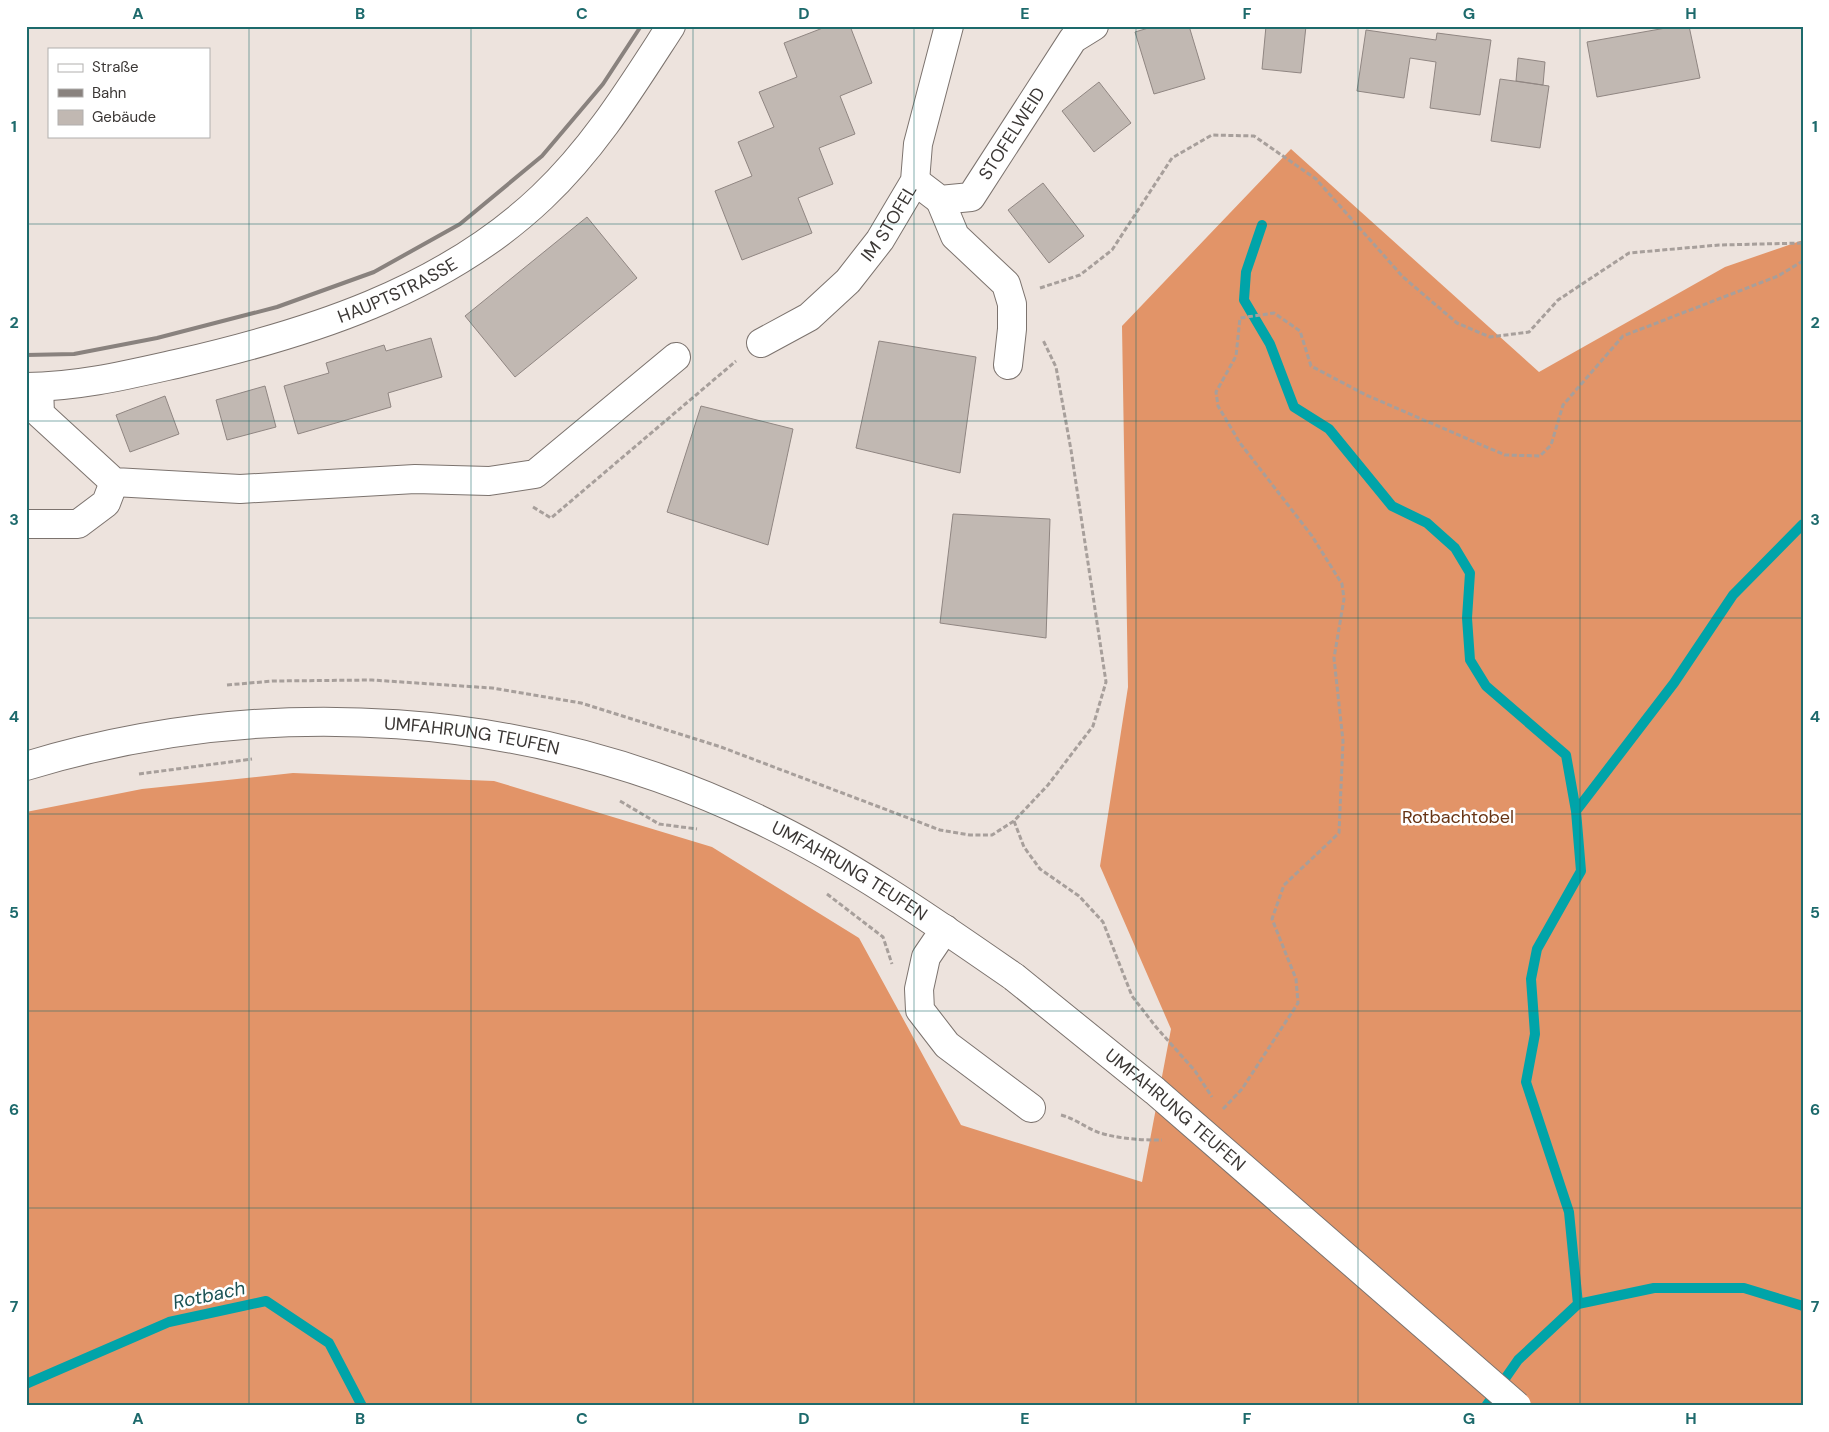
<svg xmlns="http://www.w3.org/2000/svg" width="1829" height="1432" viewBox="0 0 1829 1432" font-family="'DM Sans',sans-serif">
  <rect width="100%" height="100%" fill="#ede3dd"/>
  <path fill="#e29468" d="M1291 149 1539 372 1725 267 1803 240V1406H26V812L142 789 293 773 494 781 712 847 859 938 961 1125 1142 1182 1171 1029 1100 866 1128 687 1122 326Z"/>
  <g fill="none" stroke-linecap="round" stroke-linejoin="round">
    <path stroke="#00a4a9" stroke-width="10" d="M1262 225 1246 272 1244 300 1270 344 1294 407 1329 429 1392 506 1427 523 1455 548 1470 573 1467 618 1470 660 1486 686 1566 755 1576 811
      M1578 1304 1654 1288H1744L1803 1306
      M26 1384 169 1322 266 1301 329 1343 362 1406
      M1486 1406 1518 1360 1578 1304 1569 1212 1526 1082 1535 1034 1531 979 1537 949 1581 871 1576 811 1674 683 1733 595 1803 524"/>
  </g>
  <path fill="#c1b8b2" stroke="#908682" d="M828 26H850L872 83 840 96 855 134 819 148 833 184 798 198 812 233 742 260 715 191 752 176 738 142 774 127 759 92 797 77 784 43Z
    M1155 26H1189L1205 79 1154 94 1135 32Z
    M1266 26H1306L1301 73 1262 69Z
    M1677 26H1689L1700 78 1597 97 1587 42Z
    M1366 30 1436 40 1437 33 1491 40 1480 115 1430 108 1436 62 1410 58 1404 98 1357 91Z
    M1518 58 1545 62 1543 85 1516 81Z
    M1500 79 1549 86 1540 148 1491 141Z
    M1099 82 1131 123 1094 152 1062 111Z
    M1043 183 1084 236 1049 263 1008 210Z
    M587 217 637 278 515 377 465 316Z
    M431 338 442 377 388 393 391 407 298 434 284 386 329 373 326 363 384 345 386 351Z
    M879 341 976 357 960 473 856 448Z
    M265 386 276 427 227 440 216 400Z
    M165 396 179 434 130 452 116 415Z
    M701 406 793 429 768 545 667 512Z
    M953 514 1050 519 1046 638 940 623Z"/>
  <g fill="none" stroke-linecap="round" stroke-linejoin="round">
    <g stroke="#7c736e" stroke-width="30">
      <g id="minor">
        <path id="s1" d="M915 181 940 200 971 197 1073 39 1094 26"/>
        <path d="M940 200 955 236 1006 284 1012 304V329L1008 365"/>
        <path id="s2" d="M761 343 809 317 848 281 880 240 915 181 918 144 949 26"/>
        <path id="s3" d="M26 387C77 387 127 375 176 364 307 334 442 292 542 197 595 147 632 86 671 26"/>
        <path d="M39 387 40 414 114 482 240 489 415 479 489 481 535 474 676 357"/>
        <path d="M26 524H78L106 503 114 482"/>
        <path d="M945 929 926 957 919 989 920 1010 947 1045 1031 1108"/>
      </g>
    </g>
    <g stroke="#7c736e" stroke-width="30">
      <g id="major">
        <path id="s4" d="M26 766C267 693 531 710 758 819 849 862 932 920 1014 977"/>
      </g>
    </g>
    <path stroke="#a79f9b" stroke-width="3" stroke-dasharray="5 2.5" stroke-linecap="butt" d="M1040 288 1080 275 1112 250 1172 158 1212 135 1254 136 1316 179 1403 277 1457 323 1490 337 1529 332 1558 300 1629 253 1719 245 1803 243
      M533 507 551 518 736 361
      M227 685 273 681 372 680 492 688 581 703 721 747 940 830 970 835H992L1014 821 1048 785 1093 726 1106 682 1071 450 1056 367 1043 340
      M139 774 252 759
      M620 801 659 824 697 829
      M1014 821 1024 847 1040 869 1079 896 1103 922 1132 996 1156 1027 1195 1071 1212 1097
      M827 894 883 937 892 964
      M1223 1109 1242 1089 1298 1003 1296 979 1272 919 1284 885 1339 833 1343 741 1334 658 1344 599 1342 584 1312 536 1240 443 1218 406 1216 392 1236 356 1240 318 1274 313 1300 331 1311 366 1366 395 1505 455 1540 456 1551 445 1563 405 1623 336 1778 276 1803 261
      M1061 1115C1076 1119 1086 1128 1100 1133 1121 1139 1140 1140 1162 1140"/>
    <use href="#minor" stroke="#fff" stroke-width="28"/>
    <use href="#major" stroke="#fff" stroke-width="28"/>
    <path stroke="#89827e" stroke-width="4" d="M26 355 74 354 157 338 277 307 374 272 460 224 542 156 603 84 641 26"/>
    <g stroke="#7c736e" stroke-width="30" stroke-linecap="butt">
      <g id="major-bridge">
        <path id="s5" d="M1014 977 1155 1091 1517 1406"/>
      </g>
    </g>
    <use href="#major-bridge" stroke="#fff" stroke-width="28"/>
  </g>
  <path fill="none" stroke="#1d6a6c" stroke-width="1" stroke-opacity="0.55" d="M249 26V1406M471 26V1406M693 26V1406M914 26V1406M1136 26V1406M1358 26V1406M1580 26V1406M26 224H1803M26 421H1803M26 618H1803M26 814H1803M26 1011H1803M26 1208H1803"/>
  <g text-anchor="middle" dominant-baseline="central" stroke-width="5" stroke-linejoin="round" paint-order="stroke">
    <g font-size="18" fill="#3b3735" stroke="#fff">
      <text stroke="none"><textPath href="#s1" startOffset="138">STOFELWEID</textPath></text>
      <text stroke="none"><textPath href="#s2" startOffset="179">IM STOFEL</textPath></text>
      <text stroke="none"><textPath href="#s3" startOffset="386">HAUPTSTRASSE</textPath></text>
      <text stroke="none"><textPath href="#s4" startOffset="451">UMFAHRUNG TEUFEN</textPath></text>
      <text stroke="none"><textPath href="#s4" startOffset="856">UMFAHRUNG TEUFEN</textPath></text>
      <text stroke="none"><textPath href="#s5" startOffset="209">UMFAHRUNG TEUFEN</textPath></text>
    </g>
    <g font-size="18" fill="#673414" stroke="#fff">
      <text x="1458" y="817">Rotbachtobel</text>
    </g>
    <g font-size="19" font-style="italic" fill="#1b5254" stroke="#fff">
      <text transform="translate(209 1295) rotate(-12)">Rotbach</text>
    </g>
  </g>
  <rect width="1829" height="1432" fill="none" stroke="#ffffff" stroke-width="55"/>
  <rect x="48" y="48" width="162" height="90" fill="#ffffff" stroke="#b1afae"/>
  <rect x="58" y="64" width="25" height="8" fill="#ffffff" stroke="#b1afae"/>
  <text x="92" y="72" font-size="15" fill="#3b3735">Straße</text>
  <rect x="58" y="89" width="25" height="8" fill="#89827e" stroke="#b1afae"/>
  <text x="92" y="98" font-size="15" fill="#3b3735">Bahn</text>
  <rect x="58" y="110" width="25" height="15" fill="#c1b8b2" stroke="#b1afae"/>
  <text x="92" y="122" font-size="15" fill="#3b3735">Gebäude</text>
  <rect x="28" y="28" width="1774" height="1376" fill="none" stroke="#1d6a6c" stroke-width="2"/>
  <g font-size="16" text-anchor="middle" font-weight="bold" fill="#1d6a6c">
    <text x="138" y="19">A</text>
    <text x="360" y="19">B</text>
    <text x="582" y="19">C</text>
    <text x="804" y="19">D</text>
    <text x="1025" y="19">E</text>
    <text x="1247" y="19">F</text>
    <text x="1469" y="19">G</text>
    <text x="1691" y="19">H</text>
    <text x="14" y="132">1</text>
    <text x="1815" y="132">1</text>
    <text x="14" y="328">2</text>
    <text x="1815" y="328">2</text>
    <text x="14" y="525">3</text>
    <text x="1815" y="525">3</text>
    <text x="14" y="722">4</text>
    <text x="1815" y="722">4</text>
    <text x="14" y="918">5</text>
    <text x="1815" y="918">5</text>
    <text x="14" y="1115">6</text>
    <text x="1815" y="1115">6</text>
    <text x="14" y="1312">7</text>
    <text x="1815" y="1312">7</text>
    <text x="138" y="1424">A</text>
    <text x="360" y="1424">B</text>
    <text x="582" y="1424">C</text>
    <text x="804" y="1424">D</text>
    <text x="1025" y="1424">E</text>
    <text x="1247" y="1424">F</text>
    <text x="1469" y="1424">G</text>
    <text x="1691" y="1424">H</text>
  </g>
</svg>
